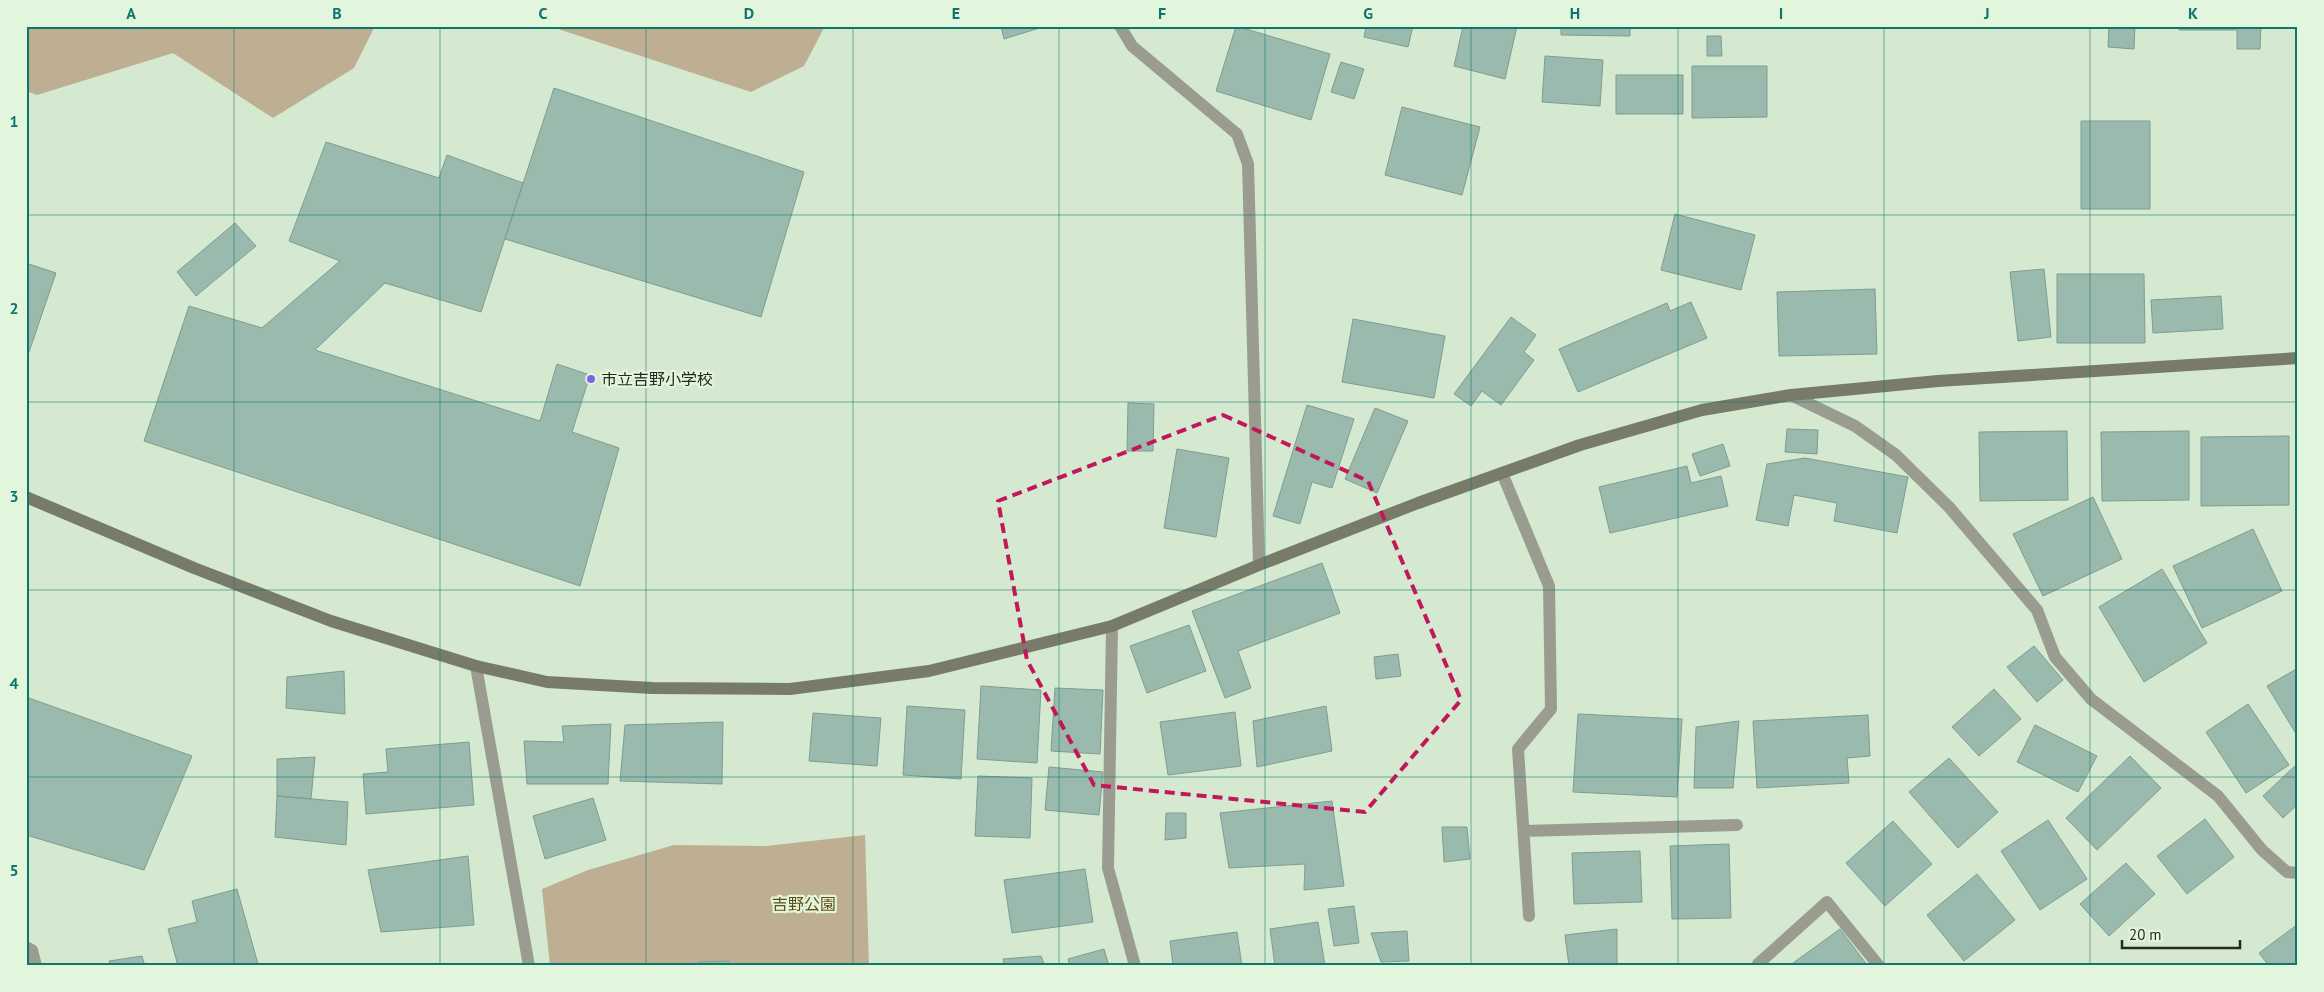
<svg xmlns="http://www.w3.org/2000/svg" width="2324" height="992" viewBox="0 0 2324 992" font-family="'PT Sans','Noto Sans JP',sans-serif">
  <rect width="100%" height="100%" fill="#d4e9d0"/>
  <path fill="#beae92" d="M26 26H375L354 68 273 118 173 53 37 95 26 91Z
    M549 26H825L804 66 751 92Z
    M865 835 869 966H550L542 889 588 870 674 845 766 846Z"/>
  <path fill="#9abaad" stroke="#7e9d91" d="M1001 26H1046L1004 39Z
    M1236 26 1330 54 1311 120 1216 91Z
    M1366 26H1413L1408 47 1364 37Z
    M1463 26H1517L1505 79 1454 66Z
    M1561 26H1630V36L1561 35Z
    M2109 26H2135L2134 49 2108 47Z
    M2179 26H2261L2260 49H2237V30H2179Z
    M1707 36H1721L1722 56H1707Z
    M1545 56 1603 60 1600 106 1542 102Z
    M1341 62 1364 69 1354 99 1331 92Z
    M1692 66H1767V117L1692 118Z
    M1616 75H1683V114H1616Z
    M554 88 804 172 761 317 505 239Z
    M1402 107 1480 127 1462 195 1385 175Z
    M2081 121H2150V209H2081Z
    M326 142 439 178 447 155 523 183 481 312 385 283 315 350 540 421 557 364 590 375 572 432 619 448 580 586 144 441 189 306 262 328 340 261 289 241Z
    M1675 214 1755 235 1741 290 1661 270Z
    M235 223 256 246 196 296 177 272Z
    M26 263 56 273 28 355H26Z
    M2044 269 2051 337 2018 341 2010 272Z
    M2057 274H2144L2145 343H2057Z
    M1875 289 1877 354 1779 356 1777 292Z
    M2221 296 2223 329 2153 333 2151 300Z
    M1691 302 1707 338 1578 392 1559 349 1667 303 1670 311Z
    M1511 317 1536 335 1524 352 1534 360 1501 405 1482 391 1471 406 1454 394Z
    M1353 319 1445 336 1434 398 1342 382Z
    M1128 403 1154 404 1153 451H1127Z
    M1307 405 1354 419 1332 488 1312 482 1300 524 1273 516Z
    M1375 408 1408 421 1377 493 1345 479Z
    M1787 429 1818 430 1817 454 1785 452Z
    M2067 431 2068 500 1980 501 1979 432Z
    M2189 431V500L2102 501 2101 432Z
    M2289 436V505L2201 506V437Z
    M1723 444 1730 466 1700 476 1692 454Z
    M1177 449 1229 458 1216 537 1164 528Z
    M1805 458 1908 477 1897 533 1834 521 1837 503 1794 495 1788 526 1756 520 1767 464Z
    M1687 466 1691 483 1721 476 1728 506 1610 533 1599 487Z
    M2093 497 2122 559 2043 596 2013 534Z
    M2253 529 2282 591 2202 628 2173 566Z
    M1322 563 1340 613 1238 651 1251 688 1225 698 1192 611Z
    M2162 569 2207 643 2144 682 2099 607Z
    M1189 625 1206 671 1147 693 1130 646Z
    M2034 646 2063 680 2037 702 2007 667Z
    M1398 654 1401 676 1376 679 1374 657Z
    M2298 668V737L2267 686Z
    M344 671 345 714 286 708 287 677Z
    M981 686 1041 690 1037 763 977 759Z
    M1055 688 1103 690 1100 754 1051 751Z
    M1994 689 2021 719 1979 756 1952 727Z
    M26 697 192 756 144 870 26 835Z
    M2248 704 2289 765 2246 793 2206 732Z
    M907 706 965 710 961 779 903 775Z
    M1326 706 1332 751 1257 767 1253 721Z
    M1235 712 1241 766 1168 775 1160 722Z
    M813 713 881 718 877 766 809 761Z
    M1578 714 1682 719 1677 797 1573 792Z
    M1868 715 1870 756 1847 758 1849 783 1757 788 1753 721Z
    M1739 721 1733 788H1694L1696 727Z
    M723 722 722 784 620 781 625 725Z
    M611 724 608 784H527L524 741 564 742 562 726Z
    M2035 725 2097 756 2078 792 2017 762Z
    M469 742 474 805 366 814 363 774 388 772 386 749Z
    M2130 756 2161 788 2097 850 2066 818Z
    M315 757 311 799 277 796V759Z
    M1949 758 1998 812 1958 848 1909 792Z
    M2298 763V804L2283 818 2263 796Z
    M1049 767 1103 772 1099 815 1045 810Z
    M978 776 1032 778 1030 838 975 836Z
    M277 796 348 802 346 845 275 837Z
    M593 798 606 840 545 859 533 816Z
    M1332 801 1344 886 1304 890 1305 864 1229 868 1220 813Z
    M1166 813H1186V838L1165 840Z
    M2205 819 2234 857 2187 894 2157 856Z
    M2048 820 2087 879 2040 910 2001 851Z
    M1893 821 1932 864 1885 906 1846 863Z
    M1442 827H1467L1470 859 1444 862Z
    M1729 844 1731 918 1672 919 1670 846Z
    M1640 851 1642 902 1574 904 1572 853Z
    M468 856 474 925 381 932 368 870Z
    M2126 863 2155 894 2109 936 2080 904Z
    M1085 869 1093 922 1012 933 1004 880Z
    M1977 874 2015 920 1964 961 1927 915Z
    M237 889 258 964 178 966 168 929 197 922 192 901Z
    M1354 906 1359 943 1334 946 1328 909Z
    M1318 922 1325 966H1275L1270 929Z
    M2298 924V966H2269L2259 953Z
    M1617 929V966H1569L1565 935Z
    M1840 929 1868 966H1795L1793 963Z
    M1407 931 1409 961 1381 962 1371 933Z
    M1237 932 1242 966H1173L1170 941Z
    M1104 949 1109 966H1070L1068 959Z
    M142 956 145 966H110L109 961Z
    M1041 956 1045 966H1004L1003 959Z
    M729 961V966H698V962Z"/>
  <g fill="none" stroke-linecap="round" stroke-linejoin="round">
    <path stroke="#9b9c90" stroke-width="12" d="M1120 26 1132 46 1237 134 1248 164 1259 565
      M1791 395 1855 426 1896 455 1949 507 2037 610 2055 657 2091 699 2218 796 2262 850 2287 872 2298 873
      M1502 473 1549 586 1551 709 1518 749 1529 916
      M1112 626 1108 868 1135 966
      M476 666 529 966
      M1524 831 1737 825
      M26 947 32 950 36 966
      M1758 964 1827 902 1879 966"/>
    <path stroke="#797b69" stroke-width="12" d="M26 497 194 568 331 621 476 666 547 682 652 688 790 689 929 671 1112 626 1259 565 1418 503 1580 445 1702 410 1791 395 1938 381 2298 358"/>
  </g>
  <path fill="none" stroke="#c2185b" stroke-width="4" stroke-dasharray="10 6" stroke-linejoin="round" d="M1223 415 1368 481 1461 700 1365 812 1094 785 1027 660 998 501Z"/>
  <path fill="none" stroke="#0f766e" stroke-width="1" stroke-opacity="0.55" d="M234 26V966M440 26V966M646 26V966M853 26V966M1059 26V966M1265 26V966M1471 26V966M1678 26V966M1884 26V966M2090 26V966M26 215H2298M26 402H2298M26 590H2298M26 777H2298"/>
  <circle fill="#7867e3" stroke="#e2f6dd" stroke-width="2" cx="591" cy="379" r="5"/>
  <g text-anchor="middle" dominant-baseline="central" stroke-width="4.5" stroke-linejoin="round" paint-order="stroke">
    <g font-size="16" fill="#222a21" stroke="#e2f6dd" text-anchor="start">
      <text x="601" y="379">市立吉野小学校</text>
    </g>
    <g font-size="16" fill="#654b16" stroke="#e2f6dd">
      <text x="804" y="904">吉野公園</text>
    </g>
  </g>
  <rect width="2324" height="992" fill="none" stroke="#e2f6dd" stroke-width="55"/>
  <path d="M2122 940v8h118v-8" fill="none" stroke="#222a21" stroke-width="2.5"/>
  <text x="2129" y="940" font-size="15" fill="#222a21" stroke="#e2f6dd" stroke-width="4" paint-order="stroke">20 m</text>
  <rect x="28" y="28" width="2268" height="936" fill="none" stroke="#0f766e" stroke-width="2"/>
  <g font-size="16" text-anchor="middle" font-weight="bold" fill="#0f766e">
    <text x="131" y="19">A</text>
    <text x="337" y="19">B</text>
    <text x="543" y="19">C</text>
    <text x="749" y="19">D</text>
    <text x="956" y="19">E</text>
    <text x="1162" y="19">F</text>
    <text x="1368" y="19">G</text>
    <text x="1575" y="19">H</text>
    <text x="1781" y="19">I</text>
    <text x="1987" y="19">J</text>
    <text x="2193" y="19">K</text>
    <text x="14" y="127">1</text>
    <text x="14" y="314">2</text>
    <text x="14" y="502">3</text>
    <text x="14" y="689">4</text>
    <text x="14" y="876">5</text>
  </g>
</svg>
